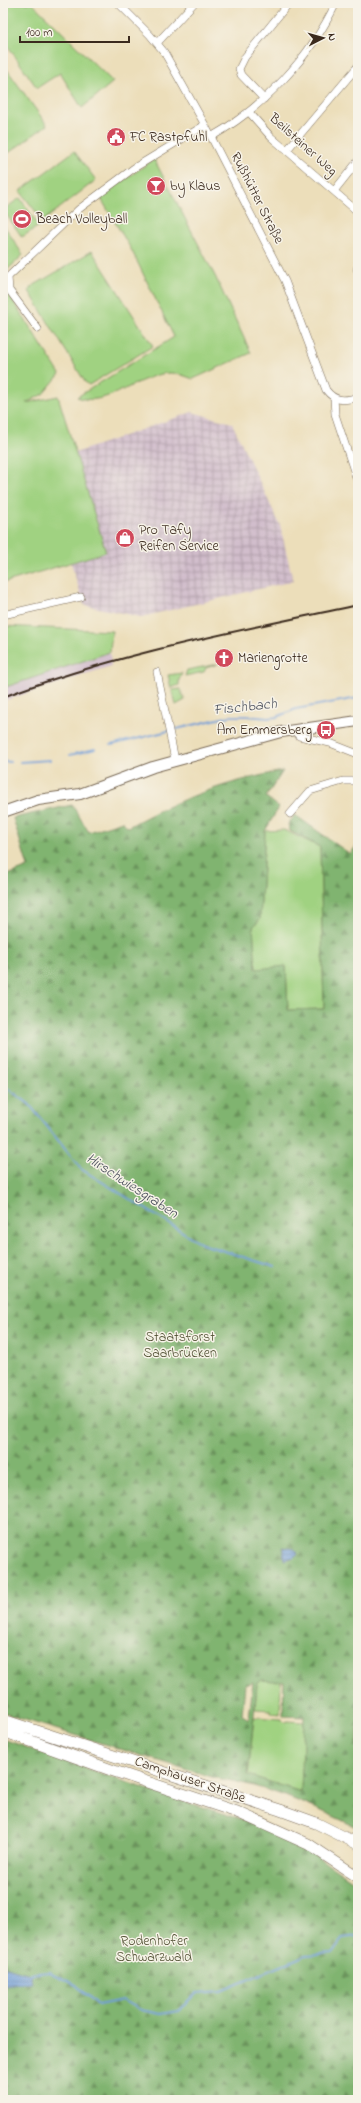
<svg xmlns="http://www.w3.org/2000/svg" width="361" height="2103" viewBox="0 0 361 2103" font-family="'Indie Flower',sans-serif">
  <defs>
    <pattern id="industrial-grid" width="8" height="8" patternUnits="userSpaceOnUse"><rect width="8" height="8" fill="#d1bdcc"/><path d="M0 4h8M4 0v8" fill="none" stroke="#ab9aa5"/></pattern>
    <pattern id="forest-firs" width="22" height="20" patternUnits="userSpaceOnUse"><rect width="22" height="20" fill="#80b46f"/><path d="M5 1l3.5 6h-7zM16 11l3.5 6h-7z" fill="#6a935b"/></pattern>
    <pattern id="water-rules" width="6" height="5" patternUnits="userSpaceOnUse"><rect width="6" height="5" fill="#6e9cd6"/><path d="M0 2.5h6" fill="none" stroke="#5c7fad"/></pattern>
  </defs>
  <rect width="100%" height="100%" fill="#f7f3e8"/>
  <filter id="ink" filterUnits="userSpaceOnUse"><feTurbulence type="fractalNoise" baseFrequency=".025" numOctaves="2"/><feDisplacementMap in="SourceGraphic" scale="8" xChannelSelector="R" yChannelSelector="G"/><feConvolveMatrix kernelMatrix="1 2 1 2 8 2 1 2 1" color-interpolation-filters="sRGB"/></filter>
  <filter id="wash" filterUnits="userSpaceOnUse"><feTurbulence type="fractalNoise" baseFrequency=".012" numOctaves="4" result="noise"/><feDisplacementMap in="SourceGraphic" scale="16" xChannelSelector="R" yChannelSelector="G"/><feGaussianBlur stdDeviation="0.9" result="paint"/><feColorMatrix in="noise" values="0 0 0 0 0 0 0 0 0 0 0 0 0 0 0 0 0 1.4 0 .05"/><feComposite in="paint" operator="in"/></filter>
  <g filter="url(#wash)">
    <rect width="100%" height="100%" fill="#ecdeba"/>
    <path fill="url(#industrial-grid)" d="M192 412 232 423 280 525 293 581 141 617 84 605 71 563 106 551 75 453Z"/>
    <path fill="#d1bdcc" d="M110 652 111 666 3 701V688Z"/>
    <path fill="#a0d281" stroke="#6e7e50" d="M3 3H32L113 82 82 108 60 73 37 88 3 39Z
      M3 64 47 125 3 157Z
      M74 151 96 180 43 221 20 191Z
      M154 159 215 276 251 353 193 379C185 376 178 373 169 373 140 374 106 409 77 397L174 337 131 249 100 197Z
      M20 198 39 226 22 237 3 210Z
      M3 224 23 255 3 274Z
      M92 251 153 346 89 385 85 382 29 291 31 287Z
      M3 282 6 290 60 374 43 394 26 403 58 396 106 552 3 583Z
      M3 626 112 631 110 652 3 688Z
      M218 664 206 668 204 672 185 676 187 670Z
      M182 673 179 680V685L171 688 168 675Z
      M180 689 185 700 176 705 172 690Z
      M284 830 320 847 324 1009 288 1010 286 967 256 970 253 927 260 919 265 831Z
      M262 1680 281 1681 280 1714 271 1713V1710L255 1709 257 1684Z
      M254 1717 282 1719 283 1722H286L287 1721 304 1722 301 1792 248 1775Z"/>
    <path fill="url(#forest-firs)" stroke="#5e6f46" fill-rule="evenodd" d="M283 771 266 797 279 807 265 831 260 919 253 927 256 969 286 966 288 1010 324 1009 320 847 290 831 288 824 295 815 350 854 358 844V1828C313 1806 265 1785 215 1778L3 1713V877L28 867 13 818 72 805 89 832 122 821 128 827C177 799 228 781 283 771ZM262 1680 284 1682 283 1716 304 1717 301 1792 248 1775 257 1684ZM253 1682 249 1719 242 1715 245 1685Z
      M3 1739 160 1794 254 1823 308 1850 358 1884V2100H3Z"/>
    <path fill="url(#water-rules)" stroke="#54637a" d="M283 1547 294 1549 298 1553 295 1557 284 1560Z
      M3 1966 30 1974 31 1982 3 1985Z"/>
    <g fill="none" stroke-linecap="round" stroke-linejoin="round">
      <path stroke="#6e9cd6" stroke-width="2" d="M111 745 230 716H247L268 718 277 717 296 709 358 698
        M70 755 95 749
        M3 761 10 762
        M20 762 50 760
        M3 1085 29 1104 81 1169 202 1244 275 1267
        M29 1974 49 1972 76 1985 98 2005 123 2000 141 2010 161 2014 179 2011 197 1993 221 1991 306 1955 332 1953 343 1938 358 1936"/>
    </g>
  </g>
  <g filter="url(#ink)">
    <g fill="none" stroke-linecap="round" stroke-linejoin="round">
      <g stroke="#796955" stroke-width="8">
        <path id="minor" d="M118 3 150 35 164 52 205 125 285 281 326 390C335 402 345 401 358 397
          M157 43 194 3
          M264 99 241 75 239 69 245 57 289 3
          M249 112 271 137 358 212
          M211 137C264 107 310 58 336 3
          M287 150 358 66
          M334 191 358 161
          M357 269 358 267
          M38 329 9 290 8 277 79 209 134 168 205 125
          M334 398 335 414 358 483
          M3 615 81 597
          M157 672 175 760
          M294 730 299 736 330 743 358 754
          M290 814 310 791 343 781H358"/>
      </g>
      <g stroke="#796955" stroke-width="12">
        <path id="secondary" d="M3 812 38 800 80 794 153 767 281 732 358 721"/>
      </g>
      <g stroke="#796955" stroke-width="12">
        <path id="primary" d="M3 1720 280 1810 316 1823 358 1844
          M3 1731 114 1771 237 1812 308 1844 358 1877"/>
      </g>
      <use href="#minor" stroke="#fff" stroke-width="7"/>
      <use href="#secondary" stroke="#fff" stroke-width="10"/>
      <use href="#primary" stroke="#fff" stroke-width="11"/>
      <path stroke="#3b2a1e" stroke-width="2" d="M3 697C118 653 238 631 358 605"/>
    </g>
  </g>
  <defs>
    <g id="civic-disc" transform="scale(1)"><circle r="9.5" fill="#d1495b" stroke="#f7f3e8"/><path d="M-.6-6.5H3V-4.5H.6V-3L4-1V1h2V6H-6V1h2V-1L-.6-3ZM-1.2 2.5V6h2.4V2.5Z" fill="#fff"/></g>
    <g id="bar-disc" transform="scale(1)"><circle r="9.5" fill="#d1495b" stroke="#f7f3e8"/><path d="M-6-5H6L.8 .8V4.5H3.5V6h-7V4.5H-.8V.8Z" fill="#fff"/></g>
    <g id="stadium-disc" transform="scale(1)"><circle r="9.5" fill="#d1495b" stroke="#f7f3e8"/><path d="M0-5a6.5 5 0 1 0 0 10a6.5 5 0 1 0 0-10ZM-3.5-1.8h7v3.6h-7Z" fill="#fff"/></g>
    <g id="shop-disc" transform="scale(1)"><circle r="9.5" fill="#d1495b" stroke="#f7f3e8"/><path d="M-5-2.5h2.3a2.7 3.5 0 0 1 5.4 0H5L5.5 6h-11ZM-1.5-2.5h3a1.5 2.3 0 0 0-3 0Z" fill="#fff"/></g>
    <g id="church-disc" transform="scale(1)"><circle r="9.5" fill="#d1495b" stroke="#f7f3e8"/><path d="M-1.2-6h2.4v3.5h3.3v2.4h-3.3V6h-2.4V-.1h-3.3v-2.4h3.3Z" fill="#fff"/></g>
    <g id="bus-disc" transform="scale(1)"><circle r="9.5" fill="#d1495b" stroke="#f7f3e8"/><path d="M-5-6H5V4H4V6H2V4H-2V6H-4V4H-5ZM-3.5-4V0h7V-4ZM-3.5 1.2v1.5H-2V1.2ZM2 1.2v1.5H3.5V1.2Z" fill="#fff"/></g>
  </defs>
  <g fill-rule="evenodd">
    <use href="#civic-disc" x="116" y="137"/>
    <use href="#bar-disc" x="156" y="186"/>
    <use href="#stadium-disc" x="22" y="219"/>
    <use href="#shop-disc" x="125" y="538"/>
    <use href="#church-disc" x="224" y="658"/>
    <use href="#bus-disc" x="326" y="730"/>
  </g>
  <g text-anchor="middle" dominant-baseline="central" stroke-width="3" stroke-linejoin="round" paint-order="stroke">
    <g font-size="14" fill="#3b2a1e" stroke="#f7f3e8" text-anchor="start">
      <text x="130" y="137">FC Rastpfuhl</text>
      <text x="170" y="186">by Klaus</text>
      <text x="36" y="219">Beach Volleyball</text>
      <text x="139" y="530">Pro Tafy<tspan x="139" dy="16">Reifen Service</tspan></text>
      <text x="238" y="658">Mariengrotte</text>
      <text x="312" y="730" text-anchor="end">Am Emmersberg</text>
    </g>
    <g font-size="14" fill="#3b2a1e" stroke="#f7f3e8">
      <text transform="translate(303 145) rotate(42)">Beilsteiner Weg</text>
      <text transform="translate(257 198) rotate(63)">Rußhütter Straße</text>
      <text transform="translate(190 1780) rotate(19)">Camphauser Straße</text>
    </g>
    <g font-size="14" fill="#545437" stroke="#f7f3e8">
      <text x="180" y="1337">Staatsforst<tspan x="180" dy="16">Saarbrücken</tspan></text>
      <text x="154" y="1941">Rodenhofer<tspan x="154" dy="16">Schwarzwald</tspan></text>
    </g>
    <g font-size="15" font-style="italic" fill="#4d525e" stroke="#f7f3e8">
      <text transform="translate(245 707) rotate(-6)">Fischbach</text>
      <text transform="translate(132 1186) rotate(33)">Hirschwiesgraben</text>
    </g>
  </g>
  <rect width="361" height="2103" fill="none" stroke="#f7f3e8" stroke-width="16"/>
  <g transform="translate(323 38) rotate(84)" stroke="#f7f3e8" stroke-width="3" paint-order="stroke">
  <path d="M0-3L7 15L0 10L-7 15Z" fill="#3b2a1e"/>
  <text y="-6" font-size="11" font-weight="bold" text-anchor="middle" fill="#3b2a1e">N</text>
  </g>
  <path d="M20 36v6h109v-6" fill="none" stroke="#3b2a1e" stroke-width="2"/>
  <text x="26" y="36" font-size="12" fill="#3b2a1e" stroke="#f7f3e8" stroke-width="3" paint-order="stroke">100 m</text>
</svg>
